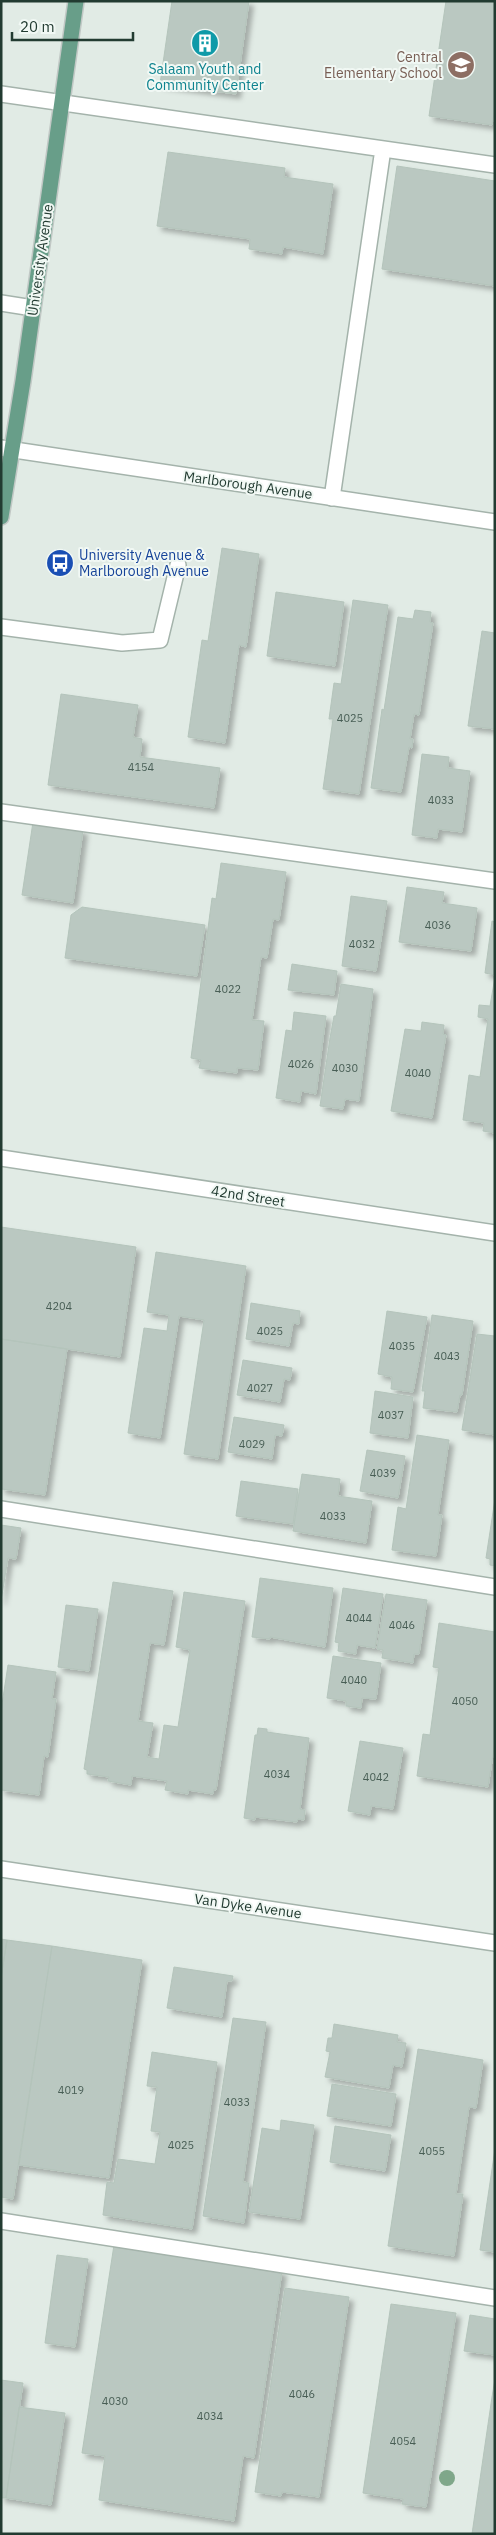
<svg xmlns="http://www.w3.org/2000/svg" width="496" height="2535" viewBox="0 0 496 2535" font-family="'IBM Plex Sans',sans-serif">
  <defs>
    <filter id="shadow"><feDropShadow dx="4.5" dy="4.5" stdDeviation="2.5" flood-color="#0004"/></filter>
  </defs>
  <rect width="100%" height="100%" fill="#e1ebe5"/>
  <path fill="#bac8c1" stroke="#b4c4bb" filter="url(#shadow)" d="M172 1H249L236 94 160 84Z
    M446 1H495V109L492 125 429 116Z
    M168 152 285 168 284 177 333 184 323 254 283 247 282 254 249 249 250 239 157 226Z
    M397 166 495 181V286L382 269Z
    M222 548 259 554 246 647 239 645 225 743 188 737 202 640 208 641Z
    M276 592 344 602 335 666 267 656Z
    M353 600 388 605 359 794 323 789 333 719H329L334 683 341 684Z
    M415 610 431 612 430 622 433 623 419 715 414 714 410 739H413L412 748 409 747 401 792 371 788 382 709 384 710 398 617 413 619Z
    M482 631 495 633V729L468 726Z
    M61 694 138 705 133 737 142 739 140 757 220 768 214 808 48 785Z
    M422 754 449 757 448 768 470 771 462 832 438 829 437 838 412 835Z
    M33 822 83 830 73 903 22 895Z
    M221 863 286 872 279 920 273 919 267 958 261 957 252 1020 264 1021 258 1070 237 1068V1073L199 1068 201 1060 191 1058 212 898 216 899Z
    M407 887 444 892 442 903 477 908 471 951 399 942Z
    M351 896 387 901 376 971 342 966Z
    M82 907 205 925 197 976 65 958 71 915Z
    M492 921 495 922V975L485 973Z
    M292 964 337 971 334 995 288 990Z
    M495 977V1133L483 1131 484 1123 463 1120 469 1075 480 1077 488 1019 478 1017 479 1005 490 1006Z
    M341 984 373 989 359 1101 345 1099 343 1109 320 1106 330 1038 334 1016H336Z
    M294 1012 326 1016 316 1094 301 1091 300 1102 276 1098 286 1030 292 1031Z
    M422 1022 444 1025 443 1034 446 1035 432 1118 391 1111 405 1029 421 1031Z
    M1 1227 136 1247 120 1357 1 1339Z
    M156 1252 246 1266 218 1459 184 1454 204 1320 179 1316 160 1438 128 1433 144 1328 167 1331 169 1315 147 1312Z
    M251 1303 300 1311 299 1324 293 1323 289 1346 246 1339Z
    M387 1311 427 1317 413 1392 391 1389 392 1377 378 1374Z
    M432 1315 473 1321 462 1395H460L457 1412 423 1408 425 1391H422Z
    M477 1334 495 1336V1435L462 1430Z
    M1 1339 67 1349 45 1495 1 1489Z
    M243 1360 292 1368 290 1380 284 1379 280 1402 237 1395Z
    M375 1391 413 1397 408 1438 370 1433Z
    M234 1417 284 1425 282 1436 275 1435 272 1459 228 1452Z
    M417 1435 449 1440 438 1515H442L436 1556 392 1550 398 1507 406 1509Z
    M367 1450 405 1456 398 1498 360 1491Z
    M302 1474 340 1479 338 1496 372 1501 366 1543 293 1531Z
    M241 1481 298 1489 293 1524 236 1516Z
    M495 1499V1566L490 1565V1559L486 1558Z
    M1 1525 21 1528 16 1559 8 1558 1 1601Z
    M260 1578 333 1588 325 1647 270 1637V1639L252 1637Z
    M113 1582 173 1591 164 1645 150 1643 138 1721 153 1723 147 1757 159 1759 164 1725 178 1727 190 1650 176 1647 184 1592 245 1601 216 1790 214 1789 213 1794 188 1790V1794L165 1790 167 1781 132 1776 131 1785 108 1781 109 1777 87 1774V1770L84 1769Z
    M343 1588 383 1594 375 1648 357 1645 356 1654 338 1651 339 1643 335 1642Z
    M386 1594 427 1600 419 1654H414L413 1663 382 1658 383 1650 377 1649Z
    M66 1605 98 1609 89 1671 58 1667Z
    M439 1623 495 1632V1742L488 1787 417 1776 423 1734 430 1735 439 1668 433 1667Z
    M333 1656 381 1663 376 1699 362 1698 361 1708 346 1706V1701L327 1698Z
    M8 1665 56 1672 52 1699H56L48 1757 44 1756 39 1795 1 1790V1711Z
    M258 1728 267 1729V1732L309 1738 300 1809 305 1810 304 1820 298 1819 297 1822 255 1817V1820L244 1818 255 1735H257Z
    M360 1741 403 1748 393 1809 371 1806 370 1815 348 1811Z
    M1 1939 7 1940 1 1978Z
    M7 1940 52 1946 13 2199 1 2197V1978Z
    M52 1946 142 1960 109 2178 19 2165Z
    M174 1967 233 1976 232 1981H227L222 2017 167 2008Z
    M233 2018 266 2022 243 2182 249 2183 244 2223 203 2216Z
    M334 2024 398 2035 397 2042 406 2043 402 2067 393 2065 389 2088 325 2077 330 2052 326 2051 328 2038H332Z
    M418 2049 483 2060 476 2108 469 2107 456 2194H463L454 2256 388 2246Z
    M152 2052 217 2062 192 2229 103 2215 107 2182 114 2183 118 2159 155 2164 160 2132 151 2131 157 2087 147 2086Z
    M332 2084 396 2094 391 2126 327 2116Z
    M281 2120 314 2125 300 2219 249 2212 262 2128 280 2131Z
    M335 2126 391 2135 385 2171 330 2162Z
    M495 2149V2252L480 2250Z
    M114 2245 282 2271 254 2458 243 2456 234 2521 99 2500 105 2456 82 2453Z
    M57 2255 88 2259 75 2347 45 2343Z
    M285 2288 349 2297 319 2497 282 2492 281 2496 255 2492Z
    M391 2304 456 2313 426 2507 402 2504 403 2499 363 2493Z
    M470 2315 495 2319V2355L464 2351Z
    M495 2379V2534H472L492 2397Z
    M1 2380 23 2383 6 2498H1Z
    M19 2407 65 2413 51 2505 6 2498Z"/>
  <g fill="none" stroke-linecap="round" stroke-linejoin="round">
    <g stroke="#a4b3ab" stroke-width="18">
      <path id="lane" d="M1 94 495 165
        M1 303 33 308
        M332 498 383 149
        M1 627 122 643 160 640 178 565
        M1 812 495 881
        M1 1509 495 1587
        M1 2221 495 2298"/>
    </g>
    <g stroke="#a4b3ab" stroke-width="18">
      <path id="street" d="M1 448 495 522
        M1 1158 495 1233
        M1 1869 495 1943"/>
    </g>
    <g stroke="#c1c8c5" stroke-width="18">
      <path id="primary" d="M1 517 23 381 76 1"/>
    </g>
    <use href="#lane" stroke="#fff" stroke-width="15"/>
    <use href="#street" stroke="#fff" stroke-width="15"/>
    <use href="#primary" stroke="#689e89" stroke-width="15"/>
  </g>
  <circle fill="#7fa78a" cx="447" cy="2478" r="8"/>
  <defs>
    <g id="building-disc" transform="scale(1.4375)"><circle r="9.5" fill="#0f9aa8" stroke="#f1f8f4"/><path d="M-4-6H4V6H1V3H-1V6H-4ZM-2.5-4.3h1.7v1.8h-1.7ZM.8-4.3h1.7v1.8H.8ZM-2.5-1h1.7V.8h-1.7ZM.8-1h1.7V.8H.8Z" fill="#fff"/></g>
    <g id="school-disc" transform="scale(1.4375)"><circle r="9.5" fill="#8d6e63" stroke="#f1f8f4"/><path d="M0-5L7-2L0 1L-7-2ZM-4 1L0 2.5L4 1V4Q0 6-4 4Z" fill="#fff"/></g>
    <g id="bus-disc" transform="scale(1.4375)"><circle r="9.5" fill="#1a4fb4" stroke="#f1f8f4"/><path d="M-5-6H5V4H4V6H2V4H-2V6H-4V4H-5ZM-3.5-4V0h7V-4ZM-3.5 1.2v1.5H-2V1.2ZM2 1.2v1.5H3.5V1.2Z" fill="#fff"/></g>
  </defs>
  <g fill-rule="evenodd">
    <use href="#building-disc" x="205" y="43"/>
    <use href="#school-disc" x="461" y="65"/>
    <use href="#bus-disc" x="60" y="563"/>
  </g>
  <g text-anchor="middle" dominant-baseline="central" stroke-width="4" stroke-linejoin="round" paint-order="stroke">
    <g font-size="11" fill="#485e55">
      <text x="350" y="718">4025</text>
      <text x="141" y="767">4154</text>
      <text x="441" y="800">4033</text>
      <text x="438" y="925">4036</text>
      <text x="362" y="944">4032</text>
      <text x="228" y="989">4022</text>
      <text x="301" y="1064">4026</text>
      <text x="345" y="1068">4030</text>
      <text x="418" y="1073">4040</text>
      <text x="59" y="1306">4204</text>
      <text x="270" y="1331">4025</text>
      <text x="402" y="1346">4035</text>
      <text x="447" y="1356">4043</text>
      <text x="260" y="1388">4027</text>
      <text x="391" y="1415">4037</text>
      <text x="252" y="1444">4029</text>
      <text x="383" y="1473">4039</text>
      <text x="333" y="1516">4033</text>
      <text x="359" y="1618">4044</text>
      <text x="402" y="1625">4046</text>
      <text x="354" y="1680">4040</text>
      <text x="465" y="1701">4050</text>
      <text x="277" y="1774">4034</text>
      <text x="376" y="1777">4042</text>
      <text x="71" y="2090">4019</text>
      <text x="237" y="2102">4033</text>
      <text x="181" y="2145">4025</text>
      <text x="432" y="2151">4055</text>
      <text x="302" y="2394">4046</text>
      <text x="115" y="2401">4030</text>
      <text x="210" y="2416">4034</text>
      <text x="403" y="2441">4054</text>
    </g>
    <g font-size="14" fill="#785e54" stroke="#f1f8f4" text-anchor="end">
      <text x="442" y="57">Central<tspan x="442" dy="16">Elementary School</tspan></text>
    </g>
    <g font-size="14" fill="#0d838f" stroke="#f1f8f4">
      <text x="205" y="69">Salaam Youth and<tspan x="205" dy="16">Community Center</tspan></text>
    </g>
    <g font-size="14" fill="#223b31" stroke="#f1f8f4">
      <text transform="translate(40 260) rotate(-82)">University Avenue</text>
      <text transform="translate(248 485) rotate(8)">Marlborough Avenue</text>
      <text transform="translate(248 1196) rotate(9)">42nd Street</text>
      <text transform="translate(248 1906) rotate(8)">Van Dyke Avenue</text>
    </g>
    <g font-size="14" fill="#164399" stroke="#f1f8f4" text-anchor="start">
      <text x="79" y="555">University Avenue &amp;<tspan x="79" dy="16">Marlborough Avenue</tspan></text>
    </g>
  </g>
  <rect width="496" height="2535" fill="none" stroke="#223b31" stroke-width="5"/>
  <path d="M12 32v8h121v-8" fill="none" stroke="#223b31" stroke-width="2.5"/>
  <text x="20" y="32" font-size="15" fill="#223b31" stroke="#f1f8f4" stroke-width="4" paint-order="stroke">20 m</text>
</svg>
